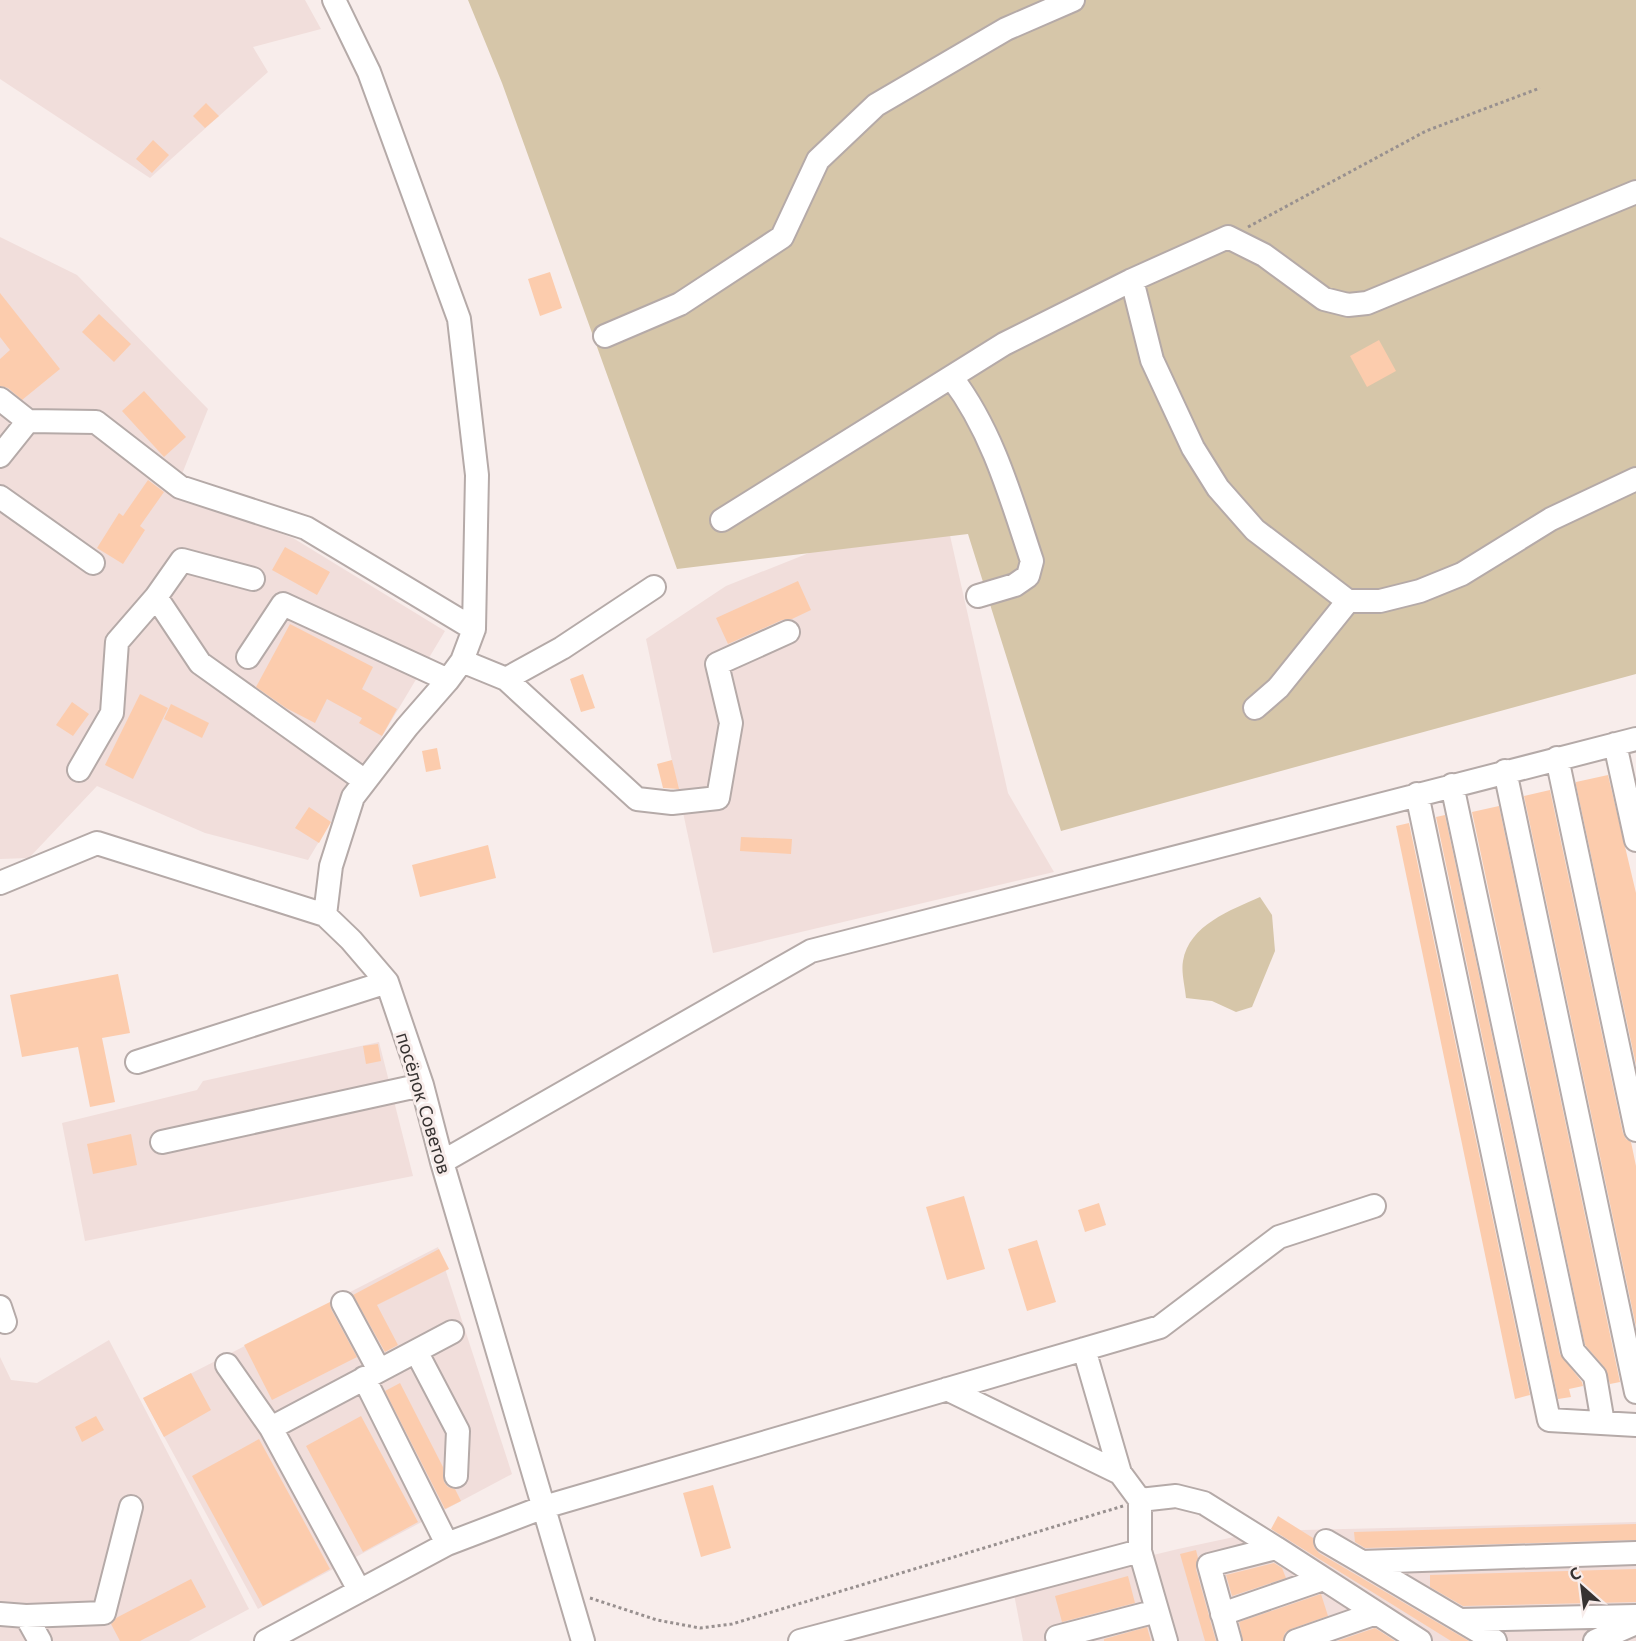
<svg xmlns="http://www.w3.org/2000/svg" width="1636" height="1641" viewBox="0 0 1636 1641" font-family="'Noto Sans',sans-serif">
  <rect width="100%" height="100%" fill="#f8edeb"/>
  <path fill="#f1dedb" d="M0 0H305L321 29 253 47 268 72 150 178 0 79Z
    M0 237 77 275 208 409 174 494 293 538 445 631 308 860 205 833 97 786 29 858 0 859Z
    M942 500 1008 793 1054 872 713 953 646 639 726 586Z
    M379 1042 413 1176 85 1241 62 1123 197 1090 203 1081Z
    M438 1247 512 1474 258 1609 143 1398Z
    M109 1340 249 1609 189 1641H0V1357L11 1380 37 1383Z
    M1636 1522V1641H1023L1013 1589 1178 1549 1262 1531Z"/>
  <path fill="#d6c6a9" d="M468 0H1636V674L1061 831 968 534 677 569 502 83Z
    M1260 897 1272 915 1275 951 1252 1007 1236 1012 1212 1001 1186 998C1185 987 1181 972 1183 961 1189 925 1231 910 1260 897Z"/>
  <path fill="#fcccad" d="M206 103 219 116 205 128 193 116Z
    M153 140 169 155 152 173 136 159Z
    M550 272 562 308 540 316 528 279Z
    M0 293 60 369 22 400 8 388 0 386V359L10 350 0 337Z
    M99 314 131 344 114 362 82 332Z
    M1379 340 1396 371 1367 387 1350 356Z
    M144 391 186 437 164 457 122 411Z
    M148 480 164 492 140 526 145 530 123 564 97 548 119 513 123 516Z
    M285 547 330 572 317 595 272 570Z
    M798 581 811 610 792 619 782 620 728 644 716 618Z
    M290 624 373 667 362 689 397 709 382 736 359 723 362 718 327 699 315 723 286 708 256 687Z
    M583 674 595 708 581 712 570 679Z
    M140 694 168 708 133 779 105 765Z
    M72 702 89 714 73 736 56 725Z
    M171 704 209 723 202 738 164 719Z
    M437 748 441 769 426 772 422 751Z
    M672 760 679 789 663 788 657 764Z
    M1608 775 1636 893V1065L1576 785V782Z
    M1550 790 1623 1133 1626 1139 1631 1142 1636 1166V1327L1524 796Z
    M1499 806 1620 1382 1610 1384 1605 1368 1585 1345 1472 812Z
    M309 807 331 822 319 843 295 828Z
    M1445 815 1560 1354 1582 1382 1583 1386 1569 1389 1571 1397 1558 1399 1436 817Z
    M1409 823 1530 1395 1515 1399 1396 826Z
    M741 837 792 839 791 854 740 851Z
    M488 845 496 878 420 897 412 865Z
    M118 974 130 1033 102 1038 115 1102 90 1107 78 1047 22 1057 10 995Z
    M378 1044 381 1061 366 1064 363 1046Z
    M131 1134 137 1165 93 1174 87 1144Z
    M964 1196 985 1269 947 1280 926 1207Z
    M1099 1203 1106 1225 1085 1232 1078 1210Z
    M1037 1240 1056 1302 1027 1311 1008 1249Z
    M439 1249 449 1269 377 1305 398 1345 385 1352 353 1295Z
    M330 1302 331 1309 357 1357 272 1400 244 1345Z
    M191 1373 211 1410 164 1437 143 1398Z
    M400 1383 443 1467 444 1482 448 1487 455 1489 461 1501 445 1509 385 1391Z
    M96 1416 104 1430 82 1442 75 1427Z
    M361 1416 418 1522 363 1552 306 1446Z
    M259 1439 330 1569 263 1606 192 1476Z
    M713 1485 731 1548 701 1557 683 1493Z
    M1278 1516 1313 1538 1314 1547 1319 1553 1469 1641H1451L1271 1529Z
    M1636 1524V1540L1365 1548 1355 1542 1354 1532Z
    M1196 1550 1198 1558 1196 1569 1216 1641H1205L1180 1554Z
    M1274 1563 1282 1568 1286 1578 1232 1596 1226 1575Z
    M1636 1569V1602L1463 1606 1430 1587V1575Z
    M1128 1576 1135 1603 1062 1622 1055 1596Z
    M191 1579 206 1607 140 1641H120L111 1624 116 1618Z
    M1321 1594 1328 1616 1291 1629 1285 1633 1283 1641H1243L1239 1622Z
    M1147 1627 1151 1641H1104V1639Z
    M1375 1628 1395 1641H1337Z"/>
  <g fill="none" stroke-linecap="round" stroke-linejoin="round">
    <g stroke="#b5aaa8" stroke-width="26">
      <path id="minor" d="M1132 280 1152 360 1193 448 1218 488 1255 530 1348 601
        M605 336 680 304 782 237 818 160 876 105 1006 29 1073 0
        M952 378C993 432 1011 498 1032 561L1028 576 1015 585 978 596
        M0 399 28 421 96 422 180 487 306 528 474 629
        M0 456 28 421
        M0 497 93 563
        M722 520 1004 344 1132 280 1228 237 1264 255 1324 299 1348 305 1367 303 1636 192
        M253 579 182 560 156 597 200 663 365 781
        M248 657 283 604 448 680
        M462 661 506 679 637 799 672 803 718 798 731 723 717 664 788 632
        M506 679 562 648 654 587
        M1255 708 1278 688 1348 601H1380L1420 591 1462 574 1551 519 1636 479
        M1615 744 1636 840
        M1557 758 1636 1130
        M79 770 112 713 117 642 156 597
        M1505 771 1636 1392
        M1452 785 1573 1351 1595 1376 1603 1423
        M1417 794 1549 1420 1636 1425
        M0 883 97 843 325 915 351 940 387 982 422 1085 442 1162 583 1641
        M325 915 331 866 353 797 407 727 448 680 462 661 474 629 477 475 459 319 369 72 334 0
        M137 1062 387 982
        M162 1142 422 1085
        M442 1162 811 951 1636 739
        M343 1303 379 1370
        M0 1307 5 1322
        M1084 1349 1120 1473 1140 1500
        M416 1351 458 1431 456 1476
        M227 1365 271 1428 359 1590
        M364 1378 447 1544
        M947 1389 1120 1473
        M271 1428 452 1332
        M1326 1541 1362 1562 1636 1553
        M1140 1551V1500L1176 1496 1204 1503 1276 1548
        M1362 1562 1495 1641
        M0 1614 26 1616 104 1613 131 1507
        M1222 1614 1323 1579
        M26 1616 40 1641
        M1460 1620 1636 1616
        M1057 1637 1157 1611
        M266 1641 447 1544 544 1507 1160 1327 1279 1237 1374 1206
        M800 1641 1140 1551 1166 1641
        M1230 1641 1209 1565 1276 1548 1420 1641
        M1296 1641 1376 1613
        M1595 1641 1636 1623"/>
    </g>
    <path stroke="#98908f" stroke-width="3" stroke-dasharray="3 3" stroke-linecap="butt" d="M1248 227 1426 131 1540 88
      M590 1598 657 1620 700 1628 732 1624 1123 1506"/>
    <use href="#minor" stroke="#fff" stroke-width="22"/>
  </g>
  <g text-anchor="middle" dominant-baseline="central" stroke-width="6" stroke-linejoin="round" paint-order="stroke">
    <g font-size="18" fill="#363231" stroke="#f8edeb">
      <text transform="translate(424 1103) rotate(73)">посёлок Советов</text>
    </g>
  </g>
  <g transform="translate(1582 1587) rotate(332)" stroke="#f8edeb" stroke-width="4.5" paint-order="stroke">
  <path d="M0-4.5L10 22L0 15L-10 22Z" fill="#363231"/>
  <text y="-9" font-size="16" font-weight="bold" text-anchor="middle" fill="#363231">С</text>
  </g>
</svg>
